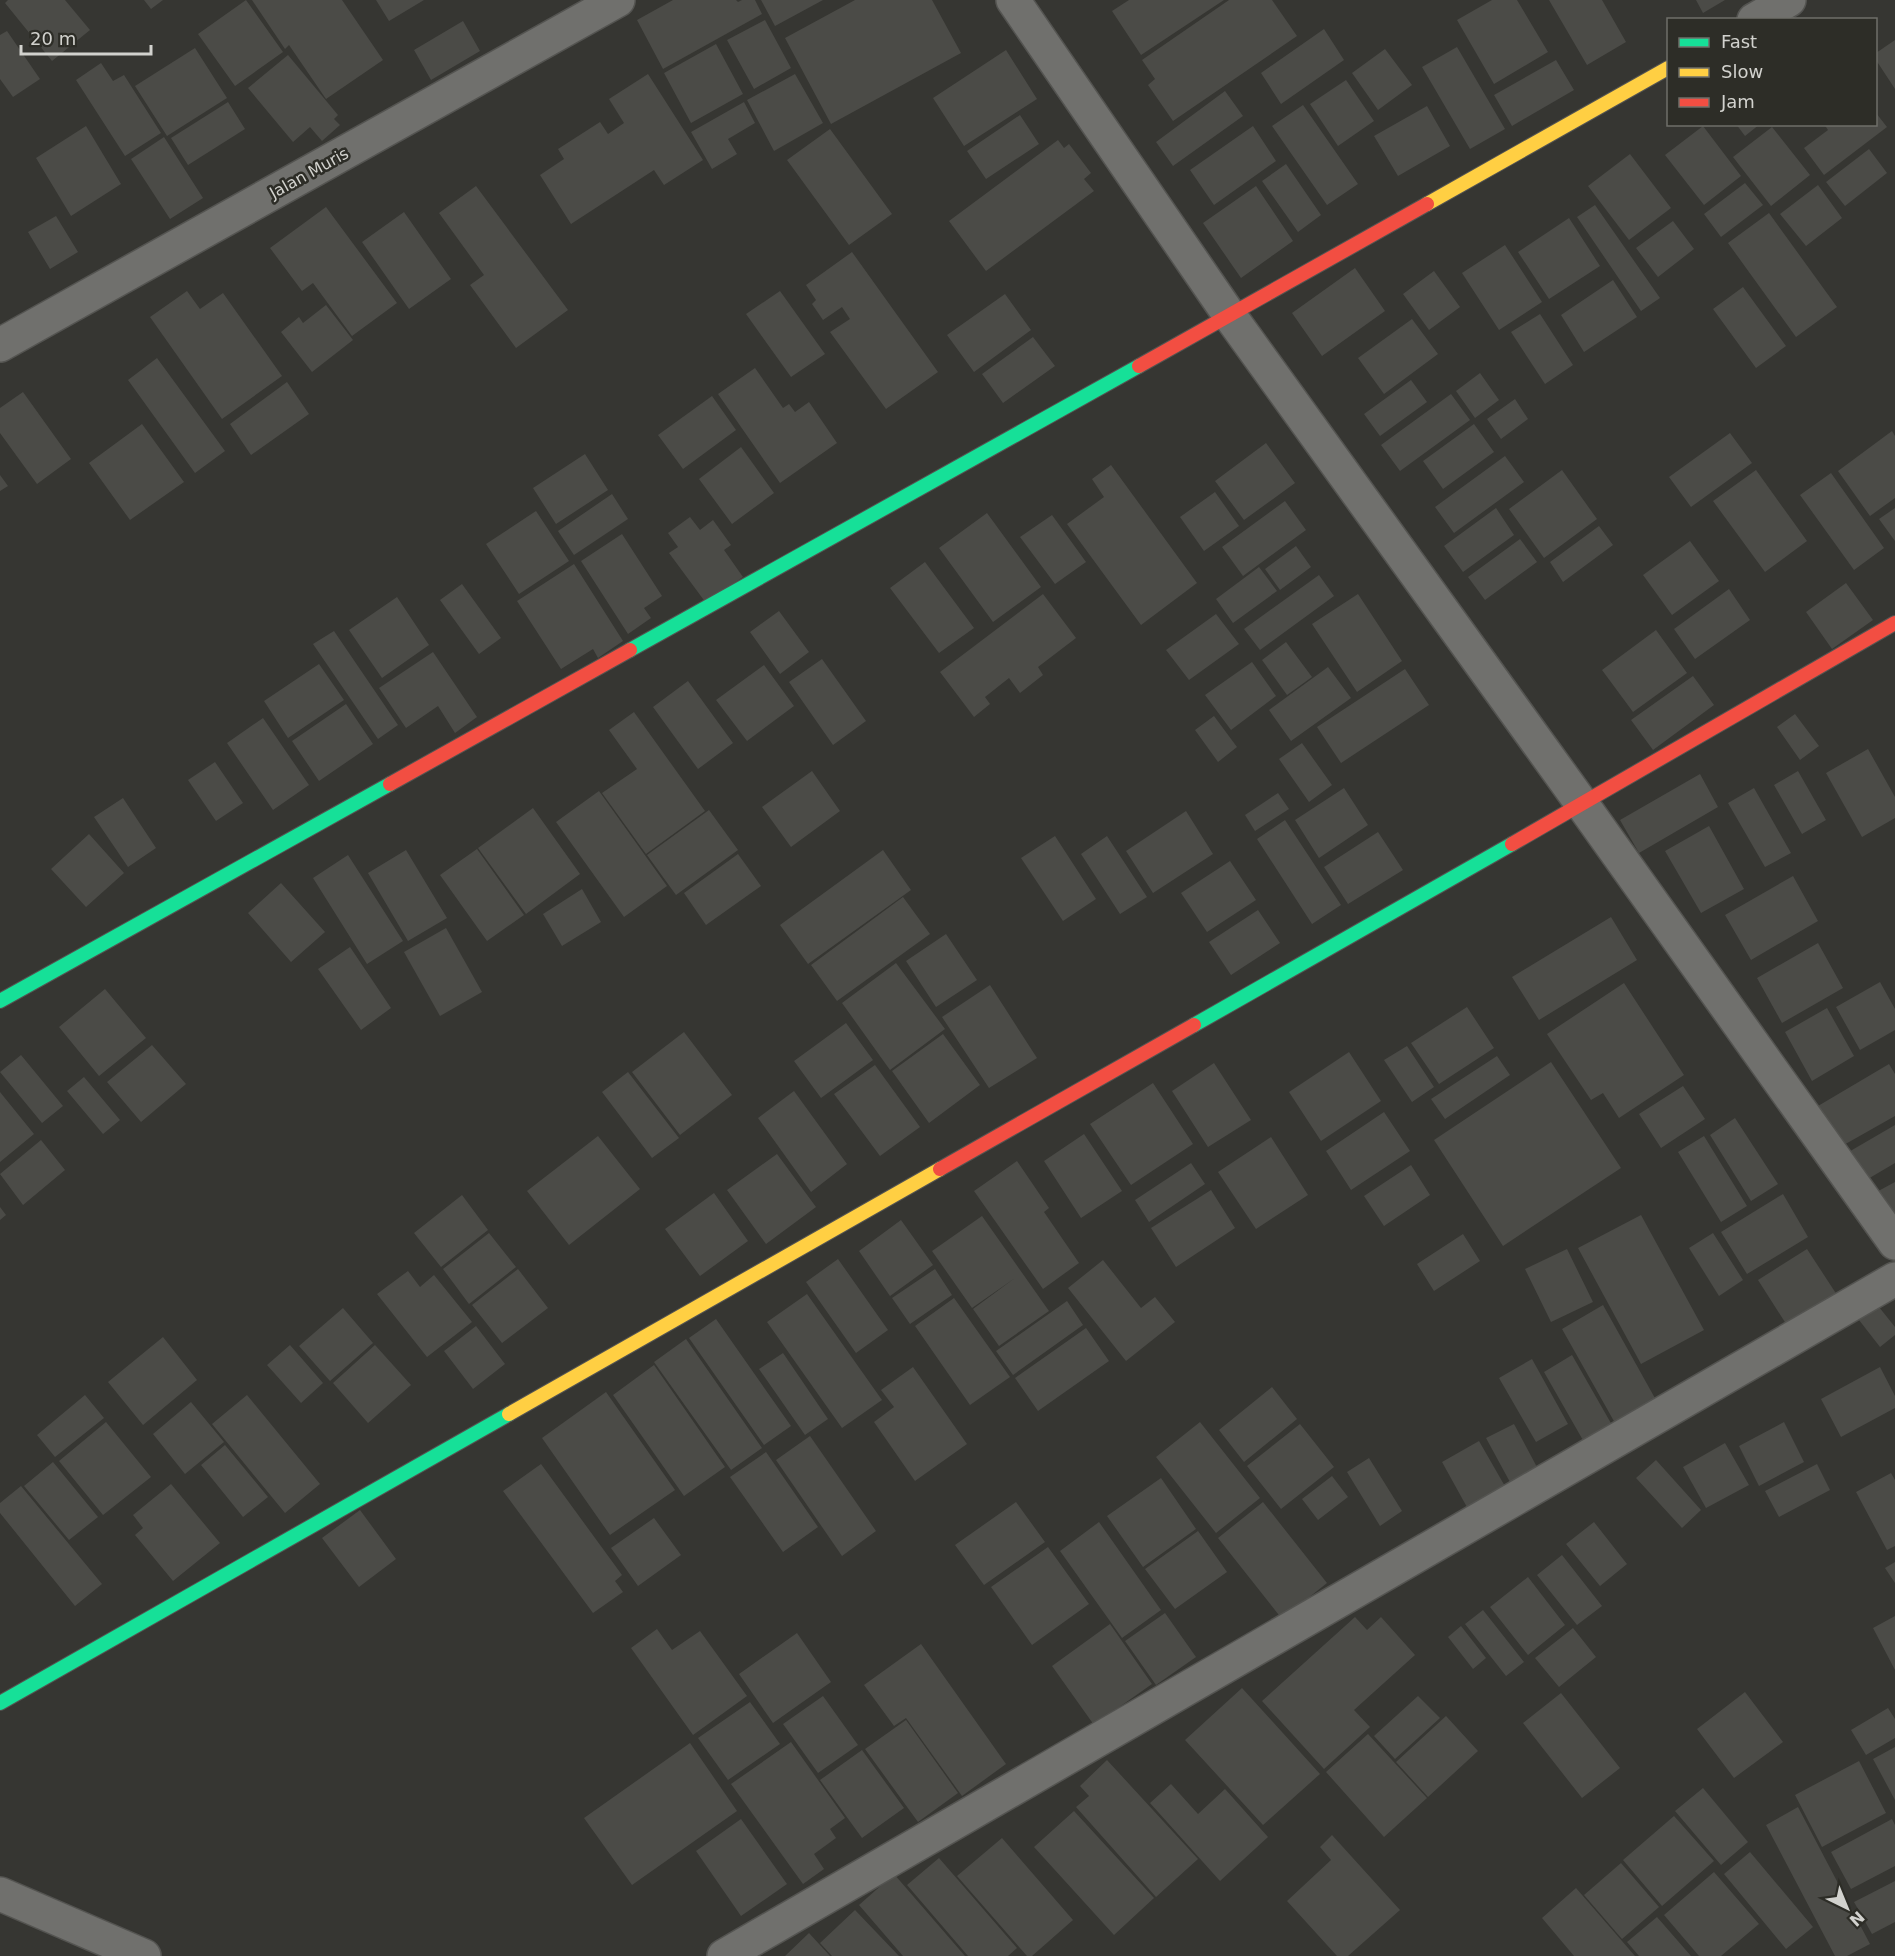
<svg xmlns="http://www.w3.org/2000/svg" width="1895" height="1956" viewBox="0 0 1895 1956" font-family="'DejaVu Sans',sans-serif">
  <rect width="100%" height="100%" fill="#363632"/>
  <path fill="#4b4b47" d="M8 0H65L90 30 52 61 5 3Z
    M144 0H163L151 9Z
    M246 0 283 52 235 86 198 34Z
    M252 0H342L383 60 326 99 289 45 285 49Z
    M376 0H424L389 21Z
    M673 0H736L738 2 742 0H755L762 14 663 69 637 20Z
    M761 0H823L775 26Z
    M855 0H932L961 53 831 124 785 38Z
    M1129 0H1224L1141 55 1112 11Z
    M1229 0H1272L1297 36 1173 121 1148 85 1155 79 1142 60Z
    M1492 0H1517L1548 52 1494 84 1457 20Z
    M1549 0H1602L1626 42 1587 65Z
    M1696 0H1725L1703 13Z
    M765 20 791 68 754 89 727 40Z
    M463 21 480 51 431 80 414 50Z
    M1324 29 1344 60 1281 104 1261 73Z
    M7 31 40 79 13 97 0 79V35Z
    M1895 40V89L1876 60V53Z
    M716 44 743 94 691 123 664 73Z
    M1457 47 1505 129 1470 149 1422 67Z
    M195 48 227 98 167 136 135 86Z
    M1385 49 1412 85 1378 110 1352 73Z
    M1006 50 1037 99 964 146 933 98Z
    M288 55 338 115 334 119 340 125 322 141 310 127 293 142 248 88Z
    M1556 60 1574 90 1512 126 1494 95Z
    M101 63 113 81 124 75 161 133 125 156 76 80Z
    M648 74 703 160 664 185 654 170 571 224 540 175 564 159 558 149 600 122 608 134 624 123 609 99Z
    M795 74 823 123 774 151 747 100Z
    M1346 80 1374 121 1338 146 1310 104Z
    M1225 91 1243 116 1173 166 1156 142Z
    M228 102 245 129 188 165 171 138Z
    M744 102 755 123 728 139 737 154 712 169 691 132Z
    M1303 105 1358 184 1327 205 1272 126Z
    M1427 106 1450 146 1398 176 1374 136Z
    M1876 113 1887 127 1824 175 1804 148 1828 130 1824 124H1876Z
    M1020 115 1039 144 986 179 967 151Z
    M1736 124H1760L1745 136Z
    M86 126 121 184 71 216 36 158Z
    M1253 126 1276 161 1214 205 1190 170Z
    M1703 126 1741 176 1704 205 1665 155Z
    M1772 127 1810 175 1771 206 1733 157Z
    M830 129 892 214 849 245 787 160Z
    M164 137 203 198 170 219 131 159Z
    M1058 140 1064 148 1069 144 1091 173 1084 179 1094 191 986 271 949 221Z
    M1869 149 1887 173 1845 206 1826 182Z
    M1630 154 1671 208 1629 240 1588 186Z
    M1286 164 1321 215 1298 232 1262 181Z
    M1745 183 1763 205 1721 237 1704 214Z
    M1818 185 1842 218 1806 246 1780 214Z
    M476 186 568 310 516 348 470 285 484 275 439 213Z
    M1256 186 1293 241 1241 278 1203 223Z
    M1595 205 1660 298 1641 311 1577 217Z
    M326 207 397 303 352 336 313 283 302 291 270 248Z
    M404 212 451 279 409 309 362 242Z
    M1769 213 1837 307 1796 337 1728 243Z
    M56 216 78 252 50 269 28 232Z
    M1569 218 1600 266 1549 299 1518 252Z
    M1673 221 1694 249 1658 277 1636 248Z
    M1505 245 1542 302 1499 330 1462 273Z
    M852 252 938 372 886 409 830 332 850 319 842 307 823 320 812 304 816 300 806 285Z
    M1355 268 1385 311 1322 356 1292 313Z
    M1434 271 1460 307 1429 330 1403 294Z
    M1613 280 1637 317 1584 352 1561 315Z
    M1743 287 1786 346 1756 368 1713 309Z
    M187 291 200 309 223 293 282 376 222 419 150 317Z
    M780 291 825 354 791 377 746 314Z
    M1005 294 1031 330 974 372 947 335Z
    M326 305 353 340 312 372 281 332 299 317 303 323Z
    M1540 314 1573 365 1545 384 1511 332Z
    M1412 319 1438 354 1384 394 1358 358Z
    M1033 337 1055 366 1003 403 982 374Z
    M157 358 225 451 195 473 128 380Z
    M755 368 783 408 789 404 795 412 809 402 837 443 780 483 718 394Z
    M1480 373 1499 400 1475 418 1456 391Z
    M1411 380 1427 402 1380 436 1364 414Z
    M287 382 309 414 251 455 230 424Z
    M23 392 71 459 37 484 0 433V408Z
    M1451 394 1470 420 1400 471 1381 445Z
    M712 396 736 430 683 469 658 435Z
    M1515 399 1528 419 1501 439 1487 419Z
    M142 424 184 482 130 520 89 463Z
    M1474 424 1494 452 1443 489 1423 461Z
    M1892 431 1895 436V498L1870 516 1838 471Z
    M1730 433 1752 463 1691 507 1669 477Z
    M1266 443 1295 483 1244 520 1215 481Z
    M741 447 774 493 732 524 699 479Z
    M585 454 608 490 556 524 533 488Z
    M1505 456 1524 482 1454 533 1435 507Z
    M1111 465 1197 583 1141 625 1067 524 1104 497 1092 479Z
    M1562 470 1597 519 1544 558 1509 509Z
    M1756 470 1807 541 1765 572 1713 501Z
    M1831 473 1884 548 1854 570 1800 495Z
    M0 475 8 486 0 491Z
    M1215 492 1239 526 1204 551 1180 517Z
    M612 494 628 519 574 555 558 531Z
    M1285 501 1306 530 1243 576 1222 547Z
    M1496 508 1514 535 1463 572 1444 546Z
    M1895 508V541L1879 519Z
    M536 511 569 561 519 594 486 544Z
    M987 513 1041 587 993 622 939 548Z
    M1052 515 1086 562 1055 584 1020 537Z
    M690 517 700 530 713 520 731 545 724 550 743 577 706 603 669 553 678 547 668 533Z
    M1599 526 1613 545 1563 582 1550 562Z
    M622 534 662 596 644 608 651 618 628 634 581 561Z
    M1520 539 1537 562 1485 600 1468 577Z
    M1690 541 1719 581 1672 615 1643 575Z
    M1296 546 1311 567 1280 590 1265 569Z
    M925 562 974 628 939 653 890 588Z
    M574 564 623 641 598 658 593 649 561 669 517 601Z
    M1259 567 1277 591 1233 623 1216 599Z
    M1319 575 1334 596 1260 650 1244 629Z
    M1846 583 1873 620 1832 649 1806 612Z
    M462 584 501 638 479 654 440 600Z
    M1729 589 1750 620 1695 659 1674 629Z
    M1043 594 1076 638 1038 667 1043 675 1020 693 1009 678 985 697 990 704 974 717 940 672Z
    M1358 594 1402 661 1357 692 1312 624Z
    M397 597 429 645 382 678 349 630Z
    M779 611 809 652 780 674 750 632Z
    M1216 614 1239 644 1189 680 1166 650Z
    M1656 630 1687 673 1633 712 1602 670Z
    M334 631 398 725 378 739 313 644Z
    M1286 642 1312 677 1287 695 1262 660Z
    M433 652 477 717 455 733 438 706 406 728 379 688Z
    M822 659 866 721 833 745 789 682Z
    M1252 662 1276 696 1231 730 1205 695Z
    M319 664 344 700 288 738 264 701Z
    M764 665 794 706 747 741 716 700Z
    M1328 667 1351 698 1291 741 1269 710Z
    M1405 669 1429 705 1341 763 1317 727Z
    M1693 676 1714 705 1653 750 1631 720Z
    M688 681 733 743 698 769 653 707Z
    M346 704 373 744 319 781 292 741Z
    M634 712 705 811 646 854 602 793 637 769 609 730Z
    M1795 714 1819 746 1800 760 1777 727Z
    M1214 716 1237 747 1218 762 1195 730Z
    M263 718 309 785 273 810 227 743Z
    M1302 743 1332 785 1309 802 1279 759Z
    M1868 749 1895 797V818L1862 837 1826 773Z
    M215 762 243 803 216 821 188 780Z
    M812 771 840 811 791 847 762 807Z
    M1798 771 1826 820 1802 834 1774 785Z
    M1700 774 1718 807 1639 853 1620 820Z
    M1344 788 1368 825 1319 858 1295 820Z
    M1754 788 1791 853 1765 867 1728 803Z
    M599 791 667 886 624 917 556 822Z
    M1278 793 1289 809 1255 831 1245 815Z
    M123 798 156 848 128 867 94 817Z
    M533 808 580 874 526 914 478 848Z
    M709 810 738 850 676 895 647 855Z
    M1186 811 1213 854 1153 893 1126 851Z
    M1285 820 1341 905 1312 924 1257 839Z
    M1709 826 1744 889 1701 913 1665 851Z
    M1378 832 1403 870 1348 904 1324 867Z
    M89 834 124 873 86 907 51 869Z
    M1055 836 1096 899 1063 921 1021 858Z
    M1107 836 1147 897 1120 914 1081 854Z
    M477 849 524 915 487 941 440 875Z
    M406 850 447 918 408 941 368 873Z
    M883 850 911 890 808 964 780 925Z
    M738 854 761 886 706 925 684 893Z
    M348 855 403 941 367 964 313 878Z
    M1230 861 1256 900 1207 932 1181 893Z
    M1793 876 1818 921 1751 960 1725 915Z
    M281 883 325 932 291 962 248 913Z
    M582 889 601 922 562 946 543 914Z
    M903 897 930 934 837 1001 811 965Z
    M1258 910 1280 943 1231 975 1209 942Z
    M1611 917 1637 960 1539 1020 1512 977Z
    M446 928 482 992 440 1016 404 952Z
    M946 934 977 980 936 1007 906 961Z
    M1818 943 1843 988 1782 1023 1757 978Z
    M350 947 391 1008 361 1030 318 969Z
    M896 963 945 1029 890 1070 842 1003Z
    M1880 982 1895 1009V1030L1860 1050 1836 1007Z
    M1624 983 1684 1075 1619 1118 1603 1093 1591 1100 1547 1034Z
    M990 985 1037 1058 989 1088 942 1017Z
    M105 989 146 1038 99 1076 59 1027Z
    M1467 1007 1494 1048 1439 1084 1411 1043Z
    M1827 1008 1854 1056 1812 1081 1785 1032Z
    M846 1023 873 1060 821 1098 794 1061Z
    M684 1032 732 1095 680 1135 632 1072Z
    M943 1034 980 1085 929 1123 892 1071Z
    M152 1045 186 1084 141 1122 107 1082Z
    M1407 1046 1434 1087 1412 1102 1384 1060Z
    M1349 1052 1381 1101 1321 1141 1289 1092Z
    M21 1055 63 1106 42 1123 0 1072Z
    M1497 1056 1510 1075 1445 1119 1431 1099Z
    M1551 1062 1621 1168 1503 1246 1434 1140Z
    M1214 1063 1251 1120 1208 1147 1172 1091Z
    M1889 1064 1895 1074V1116L1842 1146 1818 1106Z
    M875 1065 920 1127 880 1156 834 1094Z
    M628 1072 679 1138 652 1158 602 1092Z
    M84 1077 120 1120 103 1134 67 1091Z
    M1153 1083 1193 1144 1131 1185 1090 1124Z
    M1683 1086 1705 1119 1661 1148 1639 1114Z
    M794 1091 847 1164 811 1192 758 1118Z
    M0 1092 34 1134 0 1162Z
    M1384 1112 1410 1151 1351 1190 1326 1151Z
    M1735 1118 1778 1184 1751 1201 1710 1135Z
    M1895 1125V1163L1856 1186 1840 1157Z
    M1084 1134 1122 1191 1081 1218 1044 1161Z
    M598 1136 640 1189 569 1245 527 1191Z
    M1704 1136 1747 1206 1721 1222 1678 1152Z
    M1271 1137 1308 1195 1256 1229 1218 1172Z
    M41 1140 65 1170 23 1205 0 1174Z
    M777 1154 816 1207 766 1244 727 1190Z
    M1017 1161 1049 1208 1044 1212 1079 1263 1043 1289 974 1191Z
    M1191 1163 1205 1184 1149 1222 1135 1200Z
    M1411 1165 1430 1195 1384 1226 1364 1196Z
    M1895 1182V1241L1869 1196Z
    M1211 1190 1235 1228 1176 1267 1151 1228Z
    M714 1193 748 1241 700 1276 665 1229Z
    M1783 1194 1808 1237 1747 1274 1721 1232Z
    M462 1195 488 1230 441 1267 414 1233Z
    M0 1207 6 1215 0 1220Z
    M1641 1215 1704 1330 1641 1364 1578 1248Z
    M982 1216 1049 1311 999 1346 973 1309 1015 1278 972 1308 932 1251Z
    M901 1220 933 1265 890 1296 859 1251Z
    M489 1233 516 1267 469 1304 443 1269Z
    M1713 1233 1743 1280 1719 1296 1689 1248Z
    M1463 1234 1480 1261 1434 1291 1417 1264Z
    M1567 1249 1593 1302 1551 1322 1525 1269Z
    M1807 1249 1839 1298 1790 1330 1758 1280Z
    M838 1259 888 1330 856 1353 806 1282Z
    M1103 1260 1141 1308 1155 1297 1175 1322 1126 1361 1068 1288Z
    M518 1269 548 1308 502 1343 472 1305Z
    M935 1269 952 1295 910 1324 892 1298Z
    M408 1271 420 1287 434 1275 472 1322 427 1357 377 1294Z
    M807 1294 882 1400 842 1428 767 1322Z
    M1871 1297 1895 1327V1335L1880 1347 1852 1311Z
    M954 1298 1010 1377 970 1405 915 1326Z
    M1067 1301 1083 1325 1013 1375 996 1351Z
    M1603 1305 1656 1400 1615 1423 1562 1329Z
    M343 1308 373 1343 330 1381 299 1346Z
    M716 1319 791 1426 764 1445 689 1338Z
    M476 1326 505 1364 473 1389 444 1351Z
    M1086 1328 1109 1361 1038 1411 1015 1378Z
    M163 1337 197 1380 143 1425 108 1382Z
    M686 1339 762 1448 731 1470 654 1362Z
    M290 1345 323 1383 301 1403 267 1365Z
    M375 1345 411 1385 368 1423 333 1383Z
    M783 1353 828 1419 805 1435 759 1369Z
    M1572 1355 1612 1425 1584 1442 1544 1372Z
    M1532 1359 1568 1424 1536 1442 1499 1378Z
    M654 1365 725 1467 684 1496 613 1395Z
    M913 1367 967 1444 915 1481 874 1422 894 1407 881 1390Z
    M1880 1367 1895 1396V1408L1841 1437 1821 1399Z
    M1272 1387 1297 1419 1244 1462 1219 1430Z
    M606 1392 675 1490 610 1535 542 1438Z
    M85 1395 104 1418 55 1457 37 1435Z
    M247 1395 320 1484 285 1513 212 1424Z
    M191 1402 224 1442 185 1474 153 1434Z
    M106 1422 151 1477 103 1515 59 1461Z
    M1200 1422 1260 1498 1216 1533 1156 1457Z
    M1784 1422 1804 1462 1759 1486 1739 1446Z
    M1300 1424 1334 1467 1281 1509 1247 1466Z
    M1514 1424 1538 1469 1511 1484 1486 1438Z
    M810 1436 876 1531 842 1556 776 1460Z
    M1479 1441 1506 1488 1468 1509 1442 1462Z
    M1725 1443 1749 1485 1706 1508 1683 1467Z
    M225 1445 268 1497 243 1517 201 1465Z
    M766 1452 818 1527 783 1552 730 1477Z
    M1369 1458 1402 1511 1380 1526 1347 1472Z
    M1656 1460 1701 1510 1682 1528 1636 1478Z
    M53 1462 98 1517 69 1540 24 1486Z
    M541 1464 622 1575 615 1581 623 1592 593 1613 503 1491Z
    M1817 1464 1830 1490 1779 1517 1765 1491Z
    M1891 1473 1895 1480V1546L1887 1550 1856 1492Z
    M1332 1476 1348 1497 1318 1520 1302 1499Z
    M1161 1478 1196 1529 1143 1567 1107 1516Z
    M171 1484 220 1543 173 1581 135 1535 143 1528 133 1515Z
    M21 1486 102 1584 75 1606 0 1513V1503Z
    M1016 1502 1045 1542 984 1585 955 1545Z
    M1263 1502 1327 1583 1282 1619 1218 1538Z
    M360 1510 396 1559 359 1587 322 1538Z
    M654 1518 681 1555 638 1586 611 1548Z
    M1099 1522 1161 1610 1122 1638 1060 1551Z
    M1594 1522 1627 1564 1600 1586 1566 1544Z
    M1198 1531 1227 1572 1175 1609 1145 1569Z
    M1048 1547 1089 1604 1032 1645 991 1587Z
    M1562 1555 1602 1606 1577 1625 1537 1575Z
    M1895 1562V1583L1885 1568Z
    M1528 1577 1565 1625 1528 1655 1490 1607Z
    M1483 1610 1524 1662 1506 1676 1465 1624Z
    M1165 1613 1196 1657 1156 1685 1125 1641Z
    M1895 1616V1670L1873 1628Z
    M1355 1617 1367 1630 1381 1617 1415 1655 1354 1710 1370 1727 1324 1769 1262 1701Z
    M1110 1624 1152 1684 1094 1725 1052 1666Z
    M1461 1626 1486 1658 1473 1669 1448 1637Z
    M1573 1628 1596 1657 1559 1687 1535 1658Z
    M657 1629 672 1650 700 1631 747 1696 693 1735 631 1648Z
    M797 1633 831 1682 773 1723 739 1674Z
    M921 1644 1006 1764 962 1796 906 1718 894 1726 864 1685Z
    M1242 1688 1320 1774 1263 1825 1185 1740Z
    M1745 1692 1783 1742 1734 1778 1697 1729Z
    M1561 1693 1620 1768 1582 1798 1523 1723Z
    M823 1696 858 1745 818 1773 783 1724Z
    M1418 1696 1440 1718 1395 1759 1374 1736Z
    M750 1702 780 1744 728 1780 698 1738Z
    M1888 1708 1895 1719V1738L1866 1755 1851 1730Z
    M1446 1716 1478 1751 1428 1797 1396 1762Z
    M906 1720 958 1793 918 1822 865 1749Z
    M1368 1734 1427 1798 1384 1837 1326 1772Z
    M791 1742 845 1818 830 1829 836 1838 814 1854 824 1869 803 1884 731 1784Z
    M690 1743 737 1811 632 1885 584 1818Z
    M1895 1747V1800L1873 1759Z
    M862 1750 904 1808 862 1838 820 1780Z
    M1107 1760 1198 1859 1156 1897 1076 1807 1089 1796 1080 1786Z
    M1859 1761 1886 1813 1822 1847 1795 1795Z
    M1171 1784 1198 1814 1225 1789 1268 1837 1220 1881 1150 1803Z
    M1703 1788 1748 1842 1721 1865 1675 1811Z
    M1798 1807 1870 1944 1847 1956H1835L1766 1825Z
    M1074 1811 1154 1898 1114 1935 1034 1847Z
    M1674 1816 1714 1861 1662 1906 1623 1860Z
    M741 1819 787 1884 741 1916 696 1851Z
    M1892 1819 1895 1825V1866L1851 1889 1831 1852Z
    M1332 1835 1400 1910 1348 1956H1337L1287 1901 1331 1860 1320 1847Z
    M1002 1838 1073 1920 1032 1956H1027L957 1876Z
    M1750 1852 1813 1927 1786 1949 1724 1874Z
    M939 1858 1017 1948 1008 1956H968L907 1885Z
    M1621 1863 1659 1907 1622 1939 1584 1895Z
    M1714 1872 1759 1924 1721 1956H1699L1664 1915Z
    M894 1874 965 1956H903L859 1905Z
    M1895 1881V1922L1872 1934 1854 1902Z
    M1576 1888 1635 1956H1574L1542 1918Z
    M855 1910 899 1956H832L820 1943Z
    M1657 1917 1691 1956H1639L1627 1942Z
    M809 1933 830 1956H785Z"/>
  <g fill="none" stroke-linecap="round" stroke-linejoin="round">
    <g stroke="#545451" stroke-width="36">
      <path id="street" d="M1013 0 1230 316 1582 804 1895 1243
        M1754 20 1789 0
        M0 345 618 0
        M0 1894 144 1956
        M724 1956 1895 1279"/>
    </g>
    <g stroke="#545451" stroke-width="16">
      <path id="fast" d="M630 650 1139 366
        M0 1001 390 784
        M1194 1025 1512 844
        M0 1703 509 1414"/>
    </g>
    <g stroke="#545451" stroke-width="16">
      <path id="slow" d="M1427 204 1668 68
        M509 1414 940 1169"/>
    </g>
    <g stroke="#545451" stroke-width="16">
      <path id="jam" d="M1139 366 1427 204
        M390 784 630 650
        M1512 844 1895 623
        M940 1169 1194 1025"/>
    </g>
    <use href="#street" stroke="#70706d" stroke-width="33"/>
    <use href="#fast" stroke="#16e098" stroke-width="14"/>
    <use href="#slow" stroke="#ffcf43" stroke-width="14"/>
    <use href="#jam" stroke="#f24e42" stroke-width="14"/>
  </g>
  <g text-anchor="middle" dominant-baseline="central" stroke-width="5" stroke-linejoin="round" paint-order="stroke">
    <g font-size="16" fill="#d2d2ce" stroke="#2d2d27">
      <text transform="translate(309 173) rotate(-29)">Jalan Muris</text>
    </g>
  </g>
  <rect x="1667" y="18" width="210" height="108" fill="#2d2d27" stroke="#6f6f6a" stroke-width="1.5"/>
  <rect x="1679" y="38" width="30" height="9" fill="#16e098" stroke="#6f6f6a" stroke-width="1.5"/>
  <text x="1721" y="48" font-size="18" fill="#d2d2ce">Fast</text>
  <rect x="1679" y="68" width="30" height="9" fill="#ffcf43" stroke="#6f6f6a" stroke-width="1.5"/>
  <text x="1721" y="78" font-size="18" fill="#d2d2ce">Slow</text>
  <rect x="1679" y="98" width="30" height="9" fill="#f24e42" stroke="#6f6f6a" stroke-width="1.5"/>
  <text x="1721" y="108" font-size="18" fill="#d2d2ce">Jam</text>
  <g transform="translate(1847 1908) rotate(137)" stroke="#2d2d27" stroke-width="4.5" paint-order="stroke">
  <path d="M0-4.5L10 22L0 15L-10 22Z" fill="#d2d2ce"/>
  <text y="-9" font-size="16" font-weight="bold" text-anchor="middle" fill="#d2d2ce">N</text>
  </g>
  <path d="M21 45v9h130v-9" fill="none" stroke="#d2d2ce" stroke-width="3"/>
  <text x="30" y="45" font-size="18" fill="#d2d2ce" stroke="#2d2d27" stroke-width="4.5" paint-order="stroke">20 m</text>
</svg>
